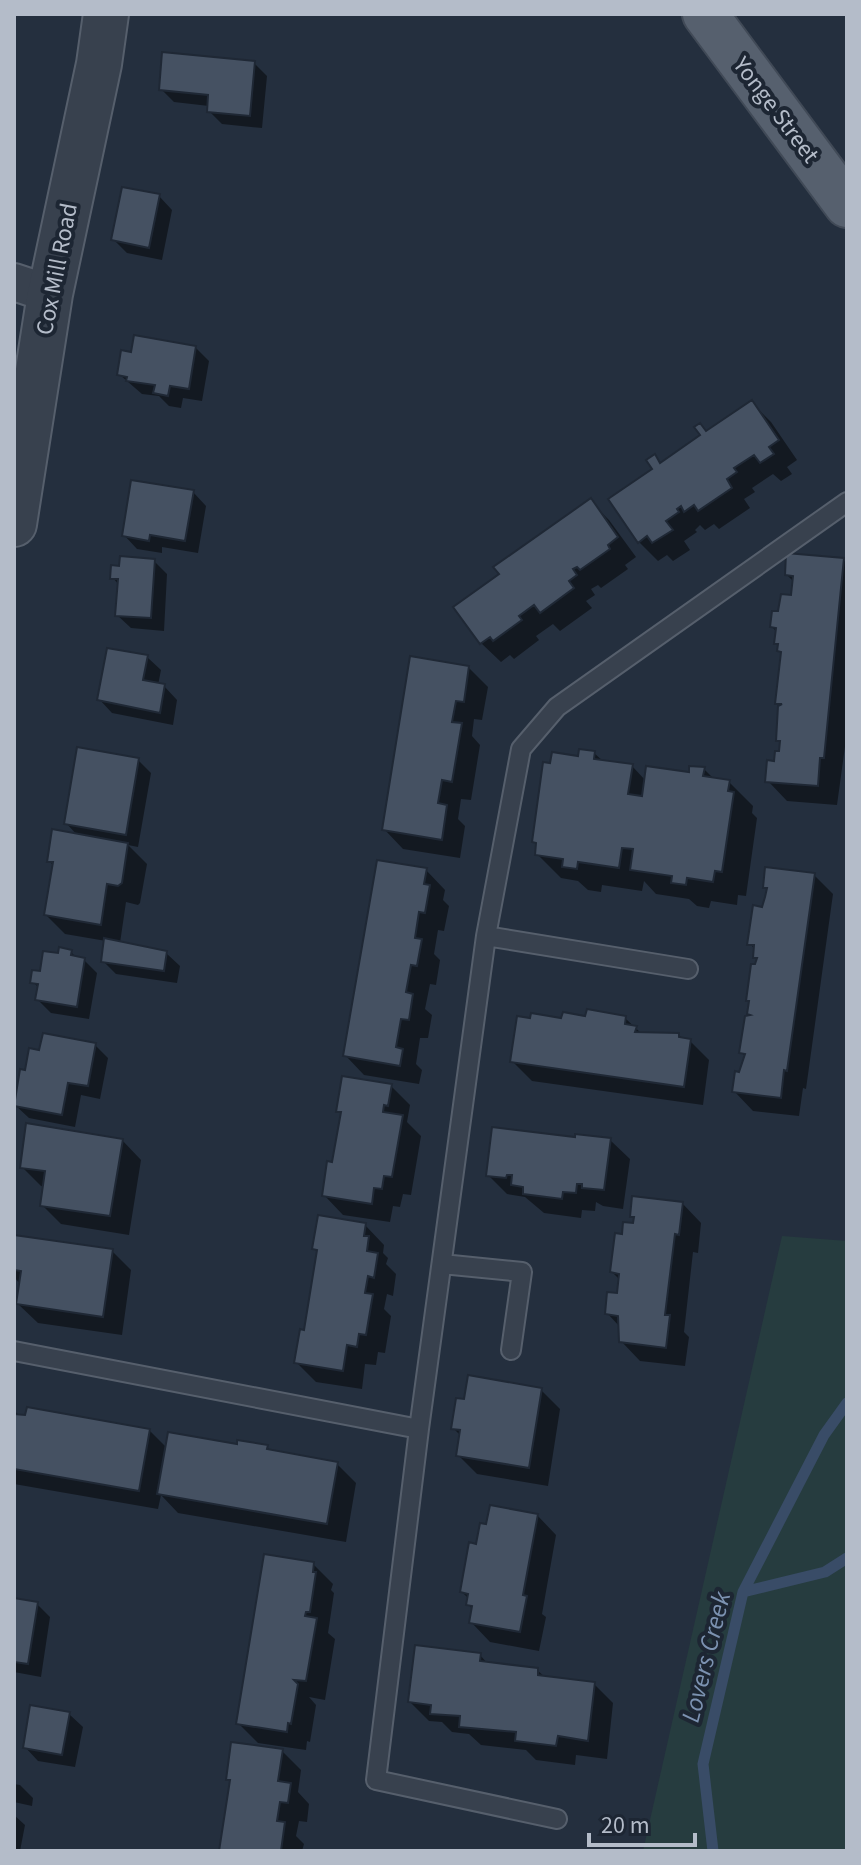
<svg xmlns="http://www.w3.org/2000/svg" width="861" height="1865" viewBox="0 0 861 1865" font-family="'Source Sans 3',sans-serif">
  <rect width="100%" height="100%" fill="#242f3e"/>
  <path fill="#263c3f" d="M782 1236 847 1241V1851H643Z"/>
  <path fill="#0007" d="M254 63 267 76 262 128 222 124 209 111V106L174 102 161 89Z
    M159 196 172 210 162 260 127 253 114 240Z
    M195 347 209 361 202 401 183 398 181 408 169 406 159 396 142 394 120 375Z
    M752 403 771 422 797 460 787 467 792 474 781 481 773 474 752 488 755 492 744 499 750 508 719 529 714 524 705 530 700 525 695 530 697 532 684 541 690 550 673 561 667 555 658 561 639 542 655 469V457L662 464Z
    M193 492 206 506 198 553 162 547V553L137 549 124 535Z
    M590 501 609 520 636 557 625 565 628 569 601 588 598 585 591 589 595 595 586 601 592 608 560 631 553 624 536 636 539 640 514 659 510 655 501 662 481 643 501 574Z
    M843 560 847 563V732L837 805 787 801 768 781 781 753 782 744 778 740 780 706 777 703 782 654 776 643 777 632 772 627 792 597 794 582 787 575Z
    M154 561 167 574 164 631 131 628 117 615 119 585 113 578Z
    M147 657 161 670 158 685 164 686 177 700 173 725 112 713 99 699Z
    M468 667 488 687 482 720 474 719 472 736 480 745 471 800 461 799 458 819 465 826 460 858 403 849 384 829Z
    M594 753 604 762 632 766 646 781 690 774 704 769 714 779 729 782 753 806 752 813 757 818 746 896 738 895 737 905 711 901 709 908 697 906 689 899 656 894 644 881 642 891 602 885 601 892 588 890 578 881 561 878 537 854 538 846 534 842 580 758Z
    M138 760 151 773 138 847 128 845 147 864 140 903 138 905 126 902 120 943 166 953 180 966 177 983 116 974 103 961 106 941 65 934 46 915 54 866 49 861 78 836 66 823Z
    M426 870 445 890 443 900 449 906 444 931 438 930 434 954 440 960 436 985 430 984 425 1009 432 1015 428 1038H420L416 1064 422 1070 419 1084 364 1075 345 1055Z
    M814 875 833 894 806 1089 803 1088 799 1116 753 1111 734 1091 746 1057 741 1052 751 1003 748 1000 758 960 755 957 756 950 750 944 768 891 765 887Z
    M71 952 77 958 84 960 97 973 89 1019 51 1013 37 999 39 988 33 982 59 955Z
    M625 1018 642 1034 679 1035 684 1040 690 1041 709 1060 703 1105 532 1081 512 1061 563 1021Z
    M95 1045 108 1058 100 1099 81 1095 75 1127 29 1118 15 1105 26 1072 41 1052Z
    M391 1086 410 1105 407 1122 421 1136 411 1195 403 1194 400 1207 393 1206 390 1222 343 1215 324 1195 334 1164 342 1115 339 1111Z
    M122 1140 141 1160 129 1235 61 1224 42 1205 45 1187 41 1186 22 1167Z
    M577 1140H610L630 1159 623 1209 603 1206 596 1202 595 1211 582 1210 581 1218 544 1213 525 1197 507 1194 488 1175Z
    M682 1203 701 1223 698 1253 693 1252 684 1332 689 1337 685 1366 640 1361 621 1341 620 1327 607 1313 619 1296 620 1280 612 1272 624 1236 635 1225 636 1220 632 1216Z
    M365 1225 384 1245 383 1253 388 1258 386 1264 396 1274 393 1296 387 1294 384 1309 391 1316 385 1353 378 1352 376 1365 365 1364 362 1389 316 1382 296 1362 306 1332 319 1253 314 1249Z
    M14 1237 112 1251 131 1270 122 1335 38 1323 18 1304 21 1285 14 1277Z
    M541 1390 560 1409 548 1486 477 1474 458 1455 461 1436 453 1428 466 1401Z
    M14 1410 20 1417 149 1430 167 1448 267 1447 272 1452 337 1464 356 1483 346 1542 178 1513 161 1495 158 1509 14 1484Z
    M537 1515 556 1535 542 1614 546 1617 539 1651 490 1642 471 1622 473 1610 468 1604 469 1599 462 1592 478 1546Z
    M313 1564 333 1584 331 1590 334 1593 328 1633 335 1639 325 1700 309 1697 316 1705 310 1742 307 1741 306 1750 258 1743 238 1723Z
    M14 1600 37 1604 50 1617 41 1677 14 1672Z
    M480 1655 488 1664 537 1670 546 1678 594 1684 613 1703 607 1759 576 1755 575 1765 536 1760 526 1750 481 1745 469 1734 452 1732 442 1722 429 1721 410 1702Z
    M69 1714 83 1727 75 1767 38 1761 25 1747Z
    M282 1751 301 1770 298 1792 309 1804 307 1822 299 1821 296 1836 304 1844 302 1851H221L232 1783 228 1779Z
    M14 1784 20 1785 33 1798 32 1806 14 1802Z
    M14 1815 25 1825 20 1851H14Z"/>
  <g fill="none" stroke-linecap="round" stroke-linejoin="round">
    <path stroke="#394c67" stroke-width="11" d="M743 1592 825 1572 847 1558
      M713 1851 703 1764 743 1592 824 1435 847 1403"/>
  </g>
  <path fill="#455162" stroke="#1f2835" stroke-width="2" d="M162 52 255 61 250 116 207 112 208 95 159 90Z
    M122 187 160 194 149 248 111 240Z
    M134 335 196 346 189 389 170 386 168 396 153 393 155 385 126 381 127 377 117 375 121 350 131 352Z
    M752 400 779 440 769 447 774 454 760 463 754 455 734 468 737 472 727 479 732 488 698 511 694 505 684 512 681 506 677 509 679 512 666 521 673 530 652 543 647 536 638 543 608 499 652 469 646 460 655 454 660 463 700 435 694 427 700 423 706 431Z
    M131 480 194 490 185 541 150 535 149 541 122 536Z
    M591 498 618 537 608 545 610 549 580 570 577 567 573 569 577 575 569 581 574 588 540 613 534 605 519 616 522 620 493 641 490 637 480 644 453 607 499 574 493 567Z
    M786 553 844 558 824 758H820L818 786 765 782 767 760 774 761 775 751H779L780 741H776L778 706 782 704H775L781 652 777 651 778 644H774L776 628 770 627 772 611H778L781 594 791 595 793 576 785 575Z
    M120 556 155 559 151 618 115 616 118 579H110L111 565 119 566Z
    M107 648 148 655 143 680 165 684 160 713 97 700Z
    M410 656 469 666 464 702 456 701 452 722 462 723 452 782 442 780 438 803 447 805 442 840 382 830Z
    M77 747 139 758 126 835 64 824Z
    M579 749 595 751 594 759 633 764 628 794 642 796 646 766 689 772V766L705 767 703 776 730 780 728 791 734 792 722 872 715 871 713 882 687 878 686 885 671 883 672 876 630 870 633 849 622 848 619 868 578 862 577 869 562 867 563 859 535 855 536 843 532 842 543 762 550 763 552 752 578 756Z
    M52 829 128 843 122 883 118 886 107 884 101 925 44 915 53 862H47Z
    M377 860 427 868 424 884 430 885 425 913 419 912 415 938 422 939 417 966 411 965 406 992 413 994 409 1020 401 1019 396 1047 403 1049 400 1066 343 1056Z
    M765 867 815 873 787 1071 784 1070 781 1098 732 1092 735 1071 739 1072 745 1054 739 1053 745 1016 750 1015 747 1014 749 1001H746L751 964H755L757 958H753L754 945H747L753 905 762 907 765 897 767 888H763Z
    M104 938 167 951 164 971 101 962Z
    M59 947 72 950 71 955 85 958 77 1007 35 1000 38 984 30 983 32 970 40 971 43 951 58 953Z
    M587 1009 626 1016 625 1024 637 1026 635 1032 679 1033V1037L691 1039 684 1087 510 1062 517 1016 530 1018 531 1013 561 1018 563 1012 585 1016Z
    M43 1033 96 1043 88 1086 68 1083 62 1115 14 1106 20 1069 25 1070 29 1048 39 1050Z
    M342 1076 392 1084 388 1106 384 1105 383 1112 403 1115 392 1177 384 1176 382 1189 374 1188 372 1204 322 1196 327 1161 332 1162 341 1112H336Z
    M26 1123 123 1139 110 1216 40 1206 45 1171 20 1168Z
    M492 1127 575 1137V1134L611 1138 604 1190 582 1188V1184H577L576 1193 563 1192 562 1199 523 1194V1187L511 1185 512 1175H507L506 1178 486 1176Z
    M632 1196 683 1202 679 1235 675 1234 665 1315H670L666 1348 619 1342 618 1316 605 1314 607 1292 617 1293 619 1274 610 1272 615 1233 622 1234 623 1222 633 1223 634 1217H630Z
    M318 1215 366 1223 364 1236H369L367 1251 378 1253 374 1278 368 1276 365 1293 373 1294 366 1335 359 1334 357 1347 347 1345 343 1371 294 1363 300 1329 304 1330 317 1250 312 1249Z
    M14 1235 113 1249 103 1317 16 1304 21 1271 14 1270Z
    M468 1375 542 1388 529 1468 456 1456 460 1430 451 1429 456 1398 464 1399Z
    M27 1407 150 1429 139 1491 14 1469V1414L25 1415Z
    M168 1432 237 1444V1440L268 1445 267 1449 338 1462 327 1524 157 1494Z
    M490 1505 538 1514 523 1595 527 1596 520 1632 469 1623 472 1606 466 1605 468 1594 460 1592 469 1542 476 1544 480 1523 486 1524Z
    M264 1554 314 1562 313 1572H316L310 1612H306L305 1616 317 1618 306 1681 294 1680 298 1684 291 1724 288 1723 287 1732 236 1724Z
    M14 1598 38 1602 28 1664 14 1662Z
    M415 1645 481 1653 480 1661 538 1668V1675L595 1682 588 1741 558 1736 556 1746 515 1741 516 1732 459 1727 460 1716 430 1714 431 1705 408 1702Z
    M30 1705 70 1712 62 1755 23 1748Z
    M231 1742 283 1749 278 1781 291 1783 288 1803 280 1802 277 1821 285 1822 281 1851H219L230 1780H226Z"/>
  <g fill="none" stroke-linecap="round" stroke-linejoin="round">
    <g stroke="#565f6c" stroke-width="22">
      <path id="service" d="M486 936 688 969
        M442 1264 522 1272 511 1350
        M14 1351 419 1429
        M557 1819 376 1780 419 1429 486 936 521 749 557 707 847 502"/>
    </g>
    <g stroke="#565f6c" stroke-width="40">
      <path id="minor" d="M14 282 50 294"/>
    </g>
    <g stroke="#565f6c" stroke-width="48">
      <path id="tertiary" d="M14 524 50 294 99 64 106 14"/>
    </g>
    <g stroke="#414a57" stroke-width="48">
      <path id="primary" d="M705 14 847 205"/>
    </g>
    <use href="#service" stroke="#38414e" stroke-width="18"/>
    <use href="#minor" stroke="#38414e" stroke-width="36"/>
    <use href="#tertiary" stroke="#38414e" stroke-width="44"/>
    <use href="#primary" stroke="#56606e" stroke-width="44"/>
  </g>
  <g text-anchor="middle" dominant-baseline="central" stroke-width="8" stroke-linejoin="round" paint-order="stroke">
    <g font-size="24" fill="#b4bcc9" stroke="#1d2633">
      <text transform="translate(776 110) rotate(53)">Yonge Street</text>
      <text transform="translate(57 269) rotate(-79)">Cox Mill Road</text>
    </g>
    <g font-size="26" font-style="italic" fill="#7c92b1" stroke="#1d2633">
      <text transform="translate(706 1657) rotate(-76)">Lovers Creek</text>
    </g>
  </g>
  <rect width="861" height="1865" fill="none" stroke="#b4bcc9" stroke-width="32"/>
  <path d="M589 1833v12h106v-12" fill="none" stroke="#b4bcc9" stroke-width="4"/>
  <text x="601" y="1833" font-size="24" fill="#b4bcc9" stroke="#1d2633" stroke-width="6" paint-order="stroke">20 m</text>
</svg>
